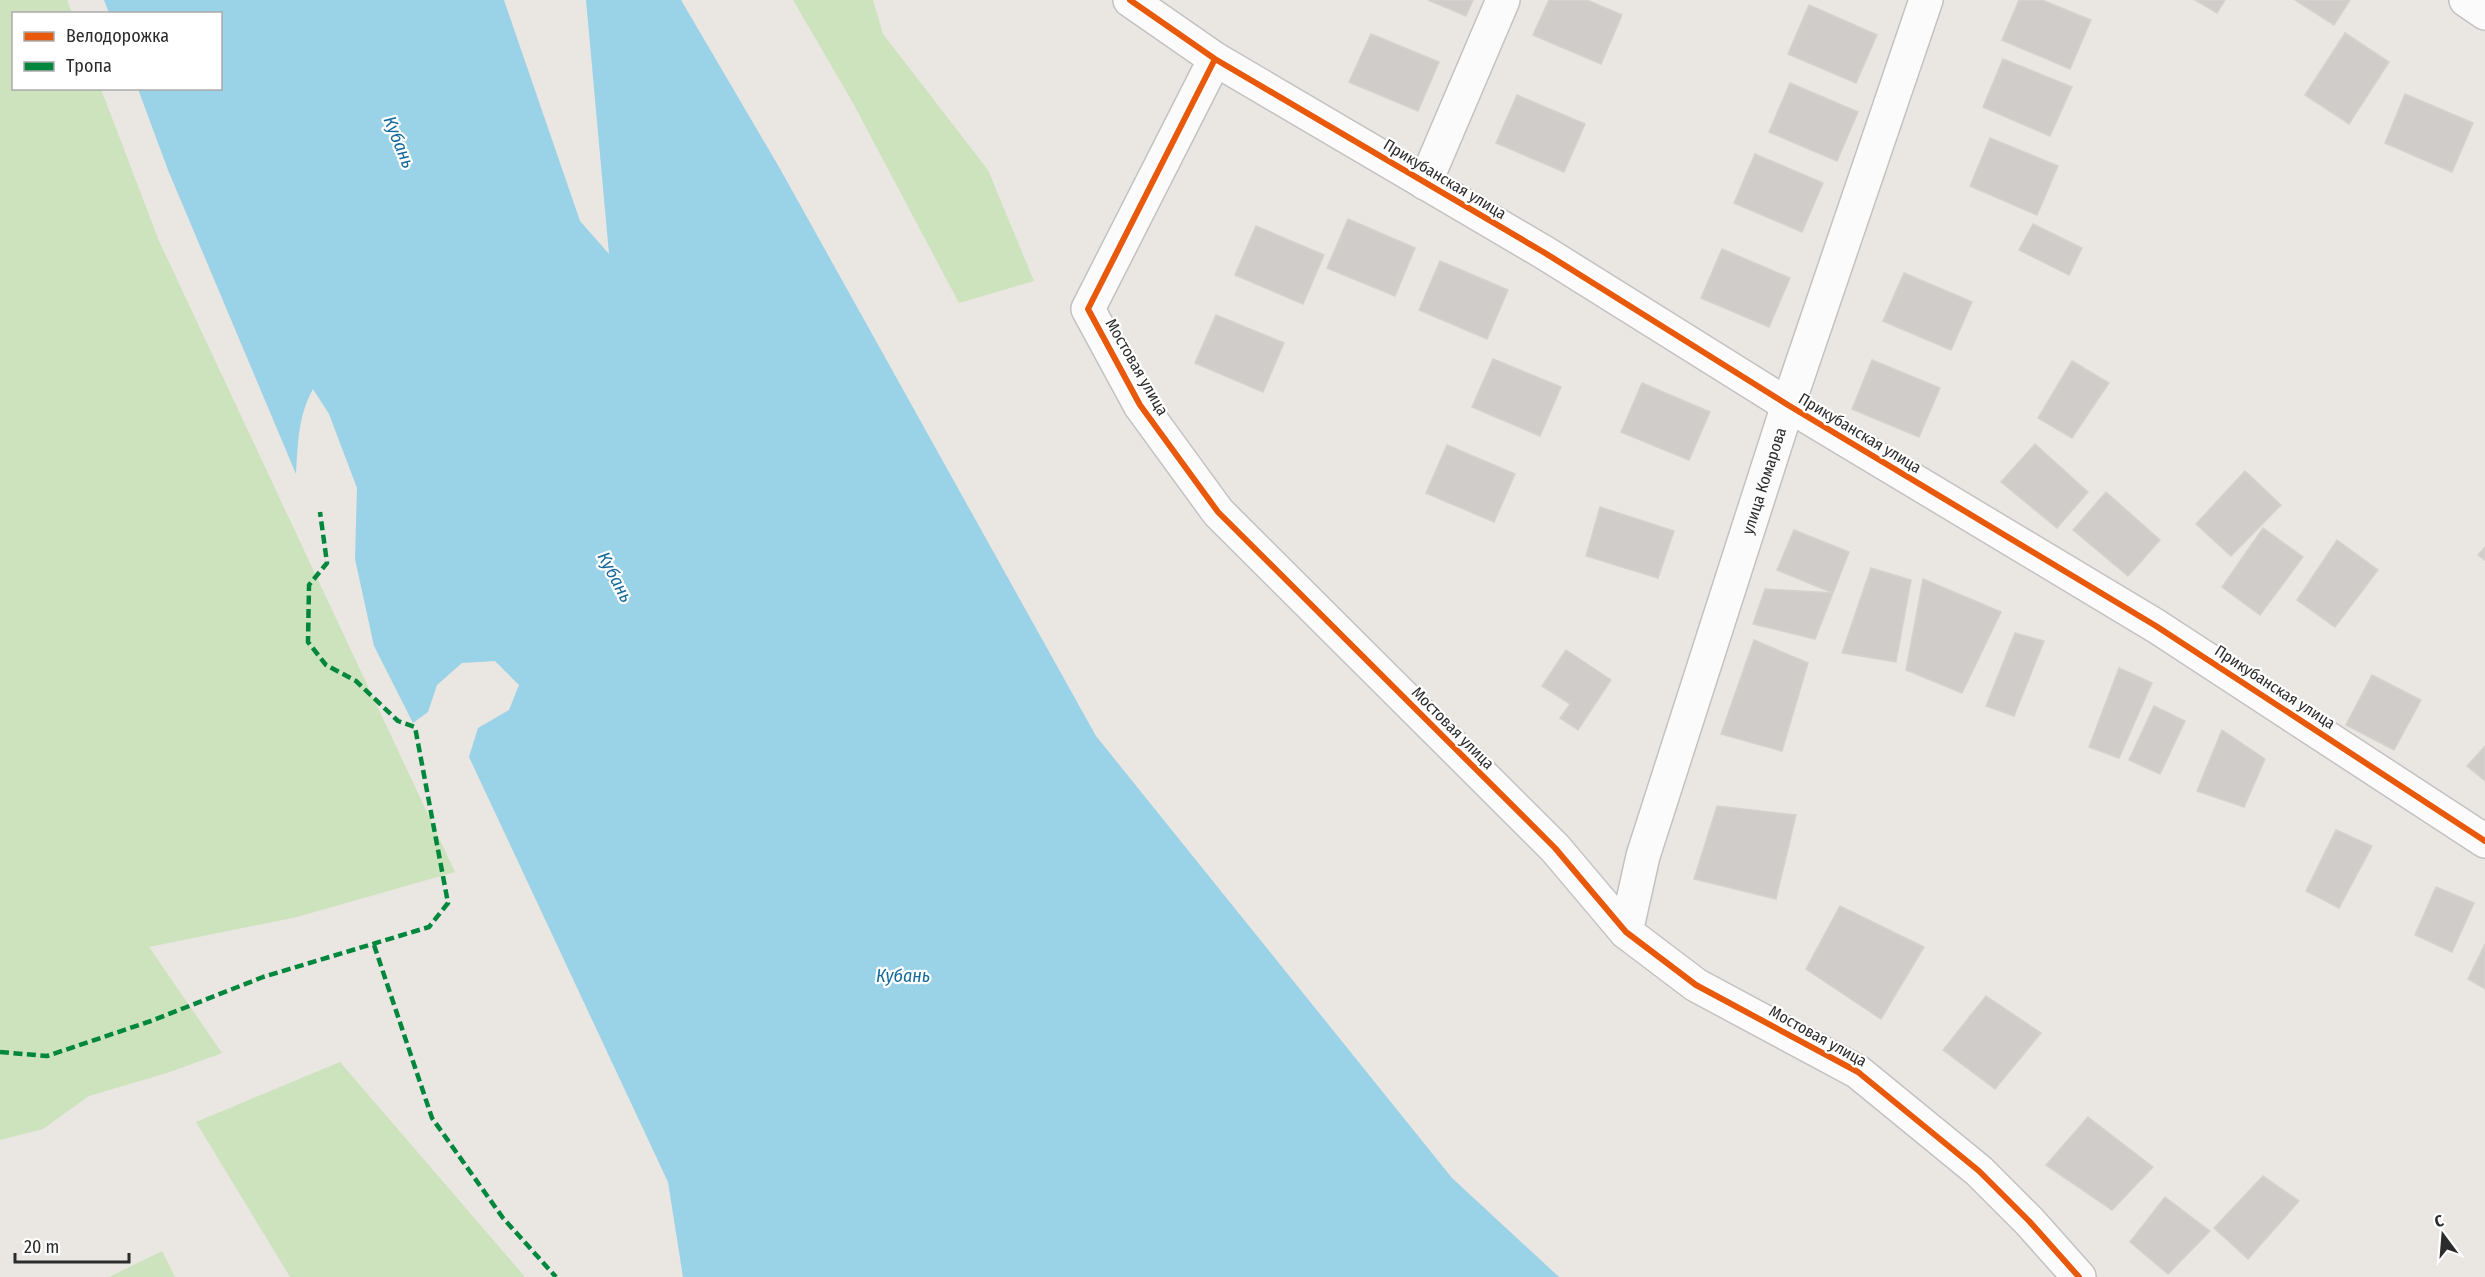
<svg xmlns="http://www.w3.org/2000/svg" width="2485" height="1277" viewBox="0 0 2485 1277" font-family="'Fira Sans Condensed',sans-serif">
  <rect width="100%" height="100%" fill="#eae6e2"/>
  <path fill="#cce3bd" d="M0 0H67L72 13 14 14V88L101 89 159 241 455 872 297 917 149 947 222 1053 167 1073 89 1096 43 1129 0 1140Z
    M793 0H873L883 34 988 170 1034 281 959 303 853 103Z
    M340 1062 525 1277H290L196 1122Z
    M162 1251 175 1277H109Z"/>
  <path fill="#9ad2e8" d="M104 0H504L580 221 609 254 586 0H681L779 167 1096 736 1452 1178 1559 1277H683L668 1182 469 757 478 728 509 710 519 685 495 661 462 663 437 685 428 712 413 723 374 646 355 559 357 488 329 414 313 389C298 416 298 443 296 474L168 170 138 89 220 88V14L109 13Z"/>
  <path fill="#cfccc9" stroke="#d5d2ce" stroke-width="1.5" d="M1428 0H1473L1466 16Z
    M1549 0H1587L1622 15 1601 64 1533 35Z
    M2019 0H2042L2091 20 2070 69 2002 40Z
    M2195 0H2225L2217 13Z
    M2295 0H2350L2334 25Z
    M1809 5 1877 35 1856 83 1788 54Z
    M2345 33 2389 62 2349 124 2305 95Z
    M1371 34 1439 62 1418 111 1349 82Z
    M2003 59 2072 87 2050 136 1983 107Z
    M1790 83 1858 112 1837 161 1769 132Z
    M2405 94 2473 123 2452 172 2385 143Z
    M1517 95 1585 124 1564 172 1496 143Z
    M1990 138 2058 166 2037 215 1970 186Z
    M1755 154 1823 183 1802 232 1734 203Z
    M1348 219 1415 248 1395 296 1327 268Z
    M2033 224 2082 248 2069 275 2019 250Z
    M1256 226 1324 255 1303 304 1235 275Z
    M1722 249 1790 278 1769 327 1701 298Z
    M1440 261 1508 290 1487 339 1419 310Z
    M1904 273 1972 302 1951 350 1883 321Z
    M1216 315 1284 343 1263 392 1195 363Z
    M1493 359 1561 387 1540 436 1472 407Z
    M1872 360 1940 388 1919 437 1852 409Z
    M2072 361 2109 383 2072 438 2038 418Z
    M1642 383 1710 412 1689 460 1621 432Z
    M2035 444 2088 492 2057 528 2001 482Z
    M1447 445 1515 474 1494 522 1426 493Z
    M2245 471 2281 505 2231 556 2196 524Z
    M2106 492 2160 540 2128 576 2073 530Z
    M1600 507 1674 531 1658 578 1586 556Z
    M2263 528 2303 557 2260 615 2222 587Z
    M1794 530 1849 552 1833 593 1777 570Z
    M2337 540 2378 570 2335 627 2297 600Z
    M2485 547V560L2478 555Z
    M1871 568 1911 580 1896 662 1842 653Z
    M1923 579 2001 612 1962 693 1906 670Z
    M1765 589 1833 593 1815 639 1753 624Z
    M2015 633 2044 641 2014 716 1986 706Z
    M1754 640 1808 663 1782 751 1721 734Z
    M1566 650 1611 680 1578 730 1560 718 1570 704 1542 686Z
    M2119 668 2152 683 2119 758 2089 747Z
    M2372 675 2421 700 2394 750 2346 725Z
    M2154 706 2185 721 2160 774 2129 760Z
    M2222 730 2265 759 2244 807 2197 791Z
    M2485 746V781L2467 766Z
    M1717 806 1796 815 1776 899 1694 879Z
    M2336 830 2372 846 2339 908 2306 891Z
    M2436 887 2474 903 2452 952 2415 935Z
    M1840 906 1924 947 1881 1019 1806 969Z
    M2485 944V989L2468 979Z
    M1986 996 2041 1033 1995 1089 1943 1050Z
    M2088 1117 2153 1167 2112 1210 2046 1165Z
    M2263 1176 2299 1201 2248 1259 2214 1228Z
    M2165 1197 2210 1231 2168 1274 2130 1242Z"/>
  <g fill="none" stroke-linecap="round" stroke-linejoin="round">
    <g stroke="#c3c2c3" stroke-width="36">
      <g id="minor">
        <path d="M1130 0 1215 59 1545 253 1788 405 2156 626 2485 841"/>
        <path d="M2466 0 2485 13"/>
        <path d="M1215 59 1088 309 1140 405 1218 512 1555 848 1626 932 1696 985 1858 1072 1979 1171 2029 1221 2079 1277"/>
        <path d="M1425 183 1503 0"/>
        <path id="s1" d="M1626 932 1643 856 1788 405 1926 0"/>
      </g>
    </g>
    <use href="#minor" stroke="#fcfbfb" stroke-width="33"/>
    <path stroke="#00873e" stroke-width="4.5" stroke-dasharray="9 4.5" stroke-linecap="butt" d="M374 945 432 1118 503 1218 556 1277
      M0 1052 47 1056 151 1021 263 977 429 927 448 903 415 727 398 721 356 681 326 665 308 642 309 585 327 563 320 512"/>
    <g stroke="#fff" stroke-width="10">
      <path id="cycleway" d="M1130 0 1215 59 1545 253 1788 405 2156 626 2485 841
        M1215 59 1088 309 1140 405 1218 512 1555 848 1626 932 1696 985 1858 1072 1979 1171 2029 1221 2079 1277"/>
    </g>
    <use href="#cycleway" stroke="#e8590c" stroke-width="6"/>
  </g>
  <g text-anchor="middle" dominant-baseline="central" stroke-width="4.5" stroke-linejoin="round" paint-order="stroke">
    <g font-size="16" fill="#2c2c2c" stroke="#fff">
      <text transform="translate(1445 179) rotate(31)">Прикубанская улица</text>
      <text transform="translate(1137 367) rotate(60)">Мостовая улица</text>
      <text transform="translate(1860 433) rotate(31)">Прикубанская улица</text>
      <text stroke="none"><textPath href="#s1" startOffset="472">улица Комарова</textPath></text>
      <text transform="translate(2275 687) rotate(33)">Прикубанская улица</text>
      <text transform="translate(1453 728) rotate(45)">Мостовая улица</text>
      <text transform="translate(1818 1036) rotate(29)">Мостовая улица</text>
    </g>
    <g font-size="18" font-style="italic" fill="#136999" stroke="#fff">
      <text transform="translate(399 142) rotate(68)">Кубань</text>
      <text transform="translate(615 577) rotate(62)">Кубань</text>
      <text x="903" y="976">Кубань</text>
    </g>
  </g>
  <rect x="12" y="12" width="210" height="78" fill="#ffffff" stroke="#ababab" stroke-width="1.5"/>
  <rect x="24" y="32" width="30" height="9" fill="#e8590c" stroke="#ababab" stroke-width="1.5"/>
  <text x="66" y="42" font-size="18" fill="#2c2c2c">Велодорожка</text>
  <rect x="24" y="62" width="30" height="9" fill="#00873e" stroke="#ababab" stroke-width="1.5"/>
  <text x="66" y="72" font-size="18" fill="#2c2c2c">Тропа</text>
  <g transform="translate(2443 1235) rotate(344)" stroke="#ffffff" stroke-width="4.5" paint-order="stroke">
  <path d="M0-4.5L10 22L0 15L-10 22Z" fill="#2c2c2c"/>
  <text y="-9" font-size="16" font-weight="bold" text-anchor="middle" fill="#2c2c2c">С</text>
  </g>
  <path d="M15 1253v9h114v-9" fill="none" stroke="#2c2c2c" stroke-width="3"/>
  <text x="24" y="1253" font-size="18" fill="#2c2c2c" stroke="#ffffff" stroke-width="4.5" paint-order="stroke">20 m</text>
</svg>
